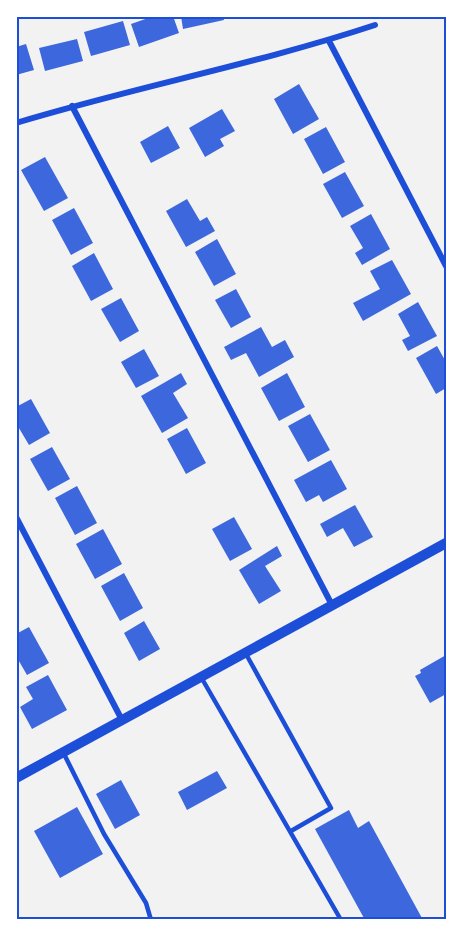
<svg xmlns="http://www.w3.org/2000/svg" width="463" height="936" viewBox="0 0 463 936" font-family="'Nunito Sans',sans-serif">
  <rect width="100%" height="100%" fill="#f2f2f2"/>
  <path fill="#3d67dc" d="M154 16H173L179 33 139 47 131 24Z
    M181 16H223L224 20 183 29Z
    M123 21 130 45 91 56 84 32Z
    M77 39 83 61 45 71 39 48Z
    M26 44 34 70 16 75V47Z
    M299 84 319 119 293 134 274 99Z
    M222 109 235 131 220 139 224 146 205 157 189 128Z
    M168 126 180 148 151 163 140 142Z
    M326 127 345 162 323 174 304 139Z
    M45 157 68 198 44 211 21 170Z
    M345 172 364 206 342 218 323 184Z
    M187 199 200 221 207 217 215 231 186 247 166 211Z
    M74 208 93 243 71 255 52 220Z
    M371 214 390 249 362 265 355 253 363 248 350 226Z
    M217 239 236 274 214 286 195 252Z
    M94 253 113 289 91 301 72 266Z
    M392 260 411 294 363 321 353 303 380 289 370 271Z
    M236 289 251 317 231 328 215 300Z
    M121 298 139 331 120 342 101 309Z
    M418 302 437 336 408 351 402 340 410 336 398 314Z
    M261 327 272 347 285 340 294 357 259 377 246 353 231 360 224 347Z
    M437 346 446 362V388L436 394 416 358Z
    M144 349 159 376 136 388 121 362Z
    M181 373 187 384 173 393 188 418 162 433 141 396Z
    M287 373 305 407 279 421 261 388Z
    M31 399 50 433 29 445 16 423V407Z
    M310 414 330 450 308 462 288 426Z
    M187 428 206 463 186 474 167 439Z
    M52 447 70 479 48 491 30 459Z
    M331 460 347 489 323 502 319 495 306 502 294 480Z
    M77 486 97 523 75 535 55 498Z
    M355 505 373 537 354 547 343 528 327 537 320 524Z
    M234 517 252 549 230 561 212 529Z
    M103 529 122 564 95 579 76 544Z
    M277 546 282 556 265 566 281 591 259 604 239 570Z
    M124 573 143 608 120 621 101 586Z
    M144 621 160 649 139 661 124 633Z
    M29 627 49 663 27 675 16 656V634Z
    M446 655V694L430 703 415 676 421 673 420 670Z
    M48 675 67 710 32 729 20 707 33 699 26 687Z
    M217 771 227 788 187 810 178 792Z
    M121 780 140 815 115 829 96 794Z
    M77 807 103 854 60 878 34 831Z
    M349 810 358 828 369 821 423 920H365L315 829Z"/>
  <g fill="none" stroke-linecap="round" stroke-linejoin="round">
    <path stroke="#1d4ed8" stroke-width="4.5" d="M246 654 331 808 291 831
      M201 677 341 920
      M63 752 104 834 146 903 151 920"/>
    <path stroke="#1d4ed8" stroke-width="6" d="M329 41 446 266
      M72 106 332 605
      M16 123C135 87 257 64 375 25
      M16 517 122 720"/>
    <path stroke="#1d4ed8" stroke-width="10" d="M16 778 446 543"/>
  </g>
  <rect width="463" height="936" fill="none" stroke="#ffffff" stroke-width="36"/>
  <rect x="18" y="18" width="427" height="900" fill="none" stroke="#1d4ed8" stroke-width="2"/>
</svg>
